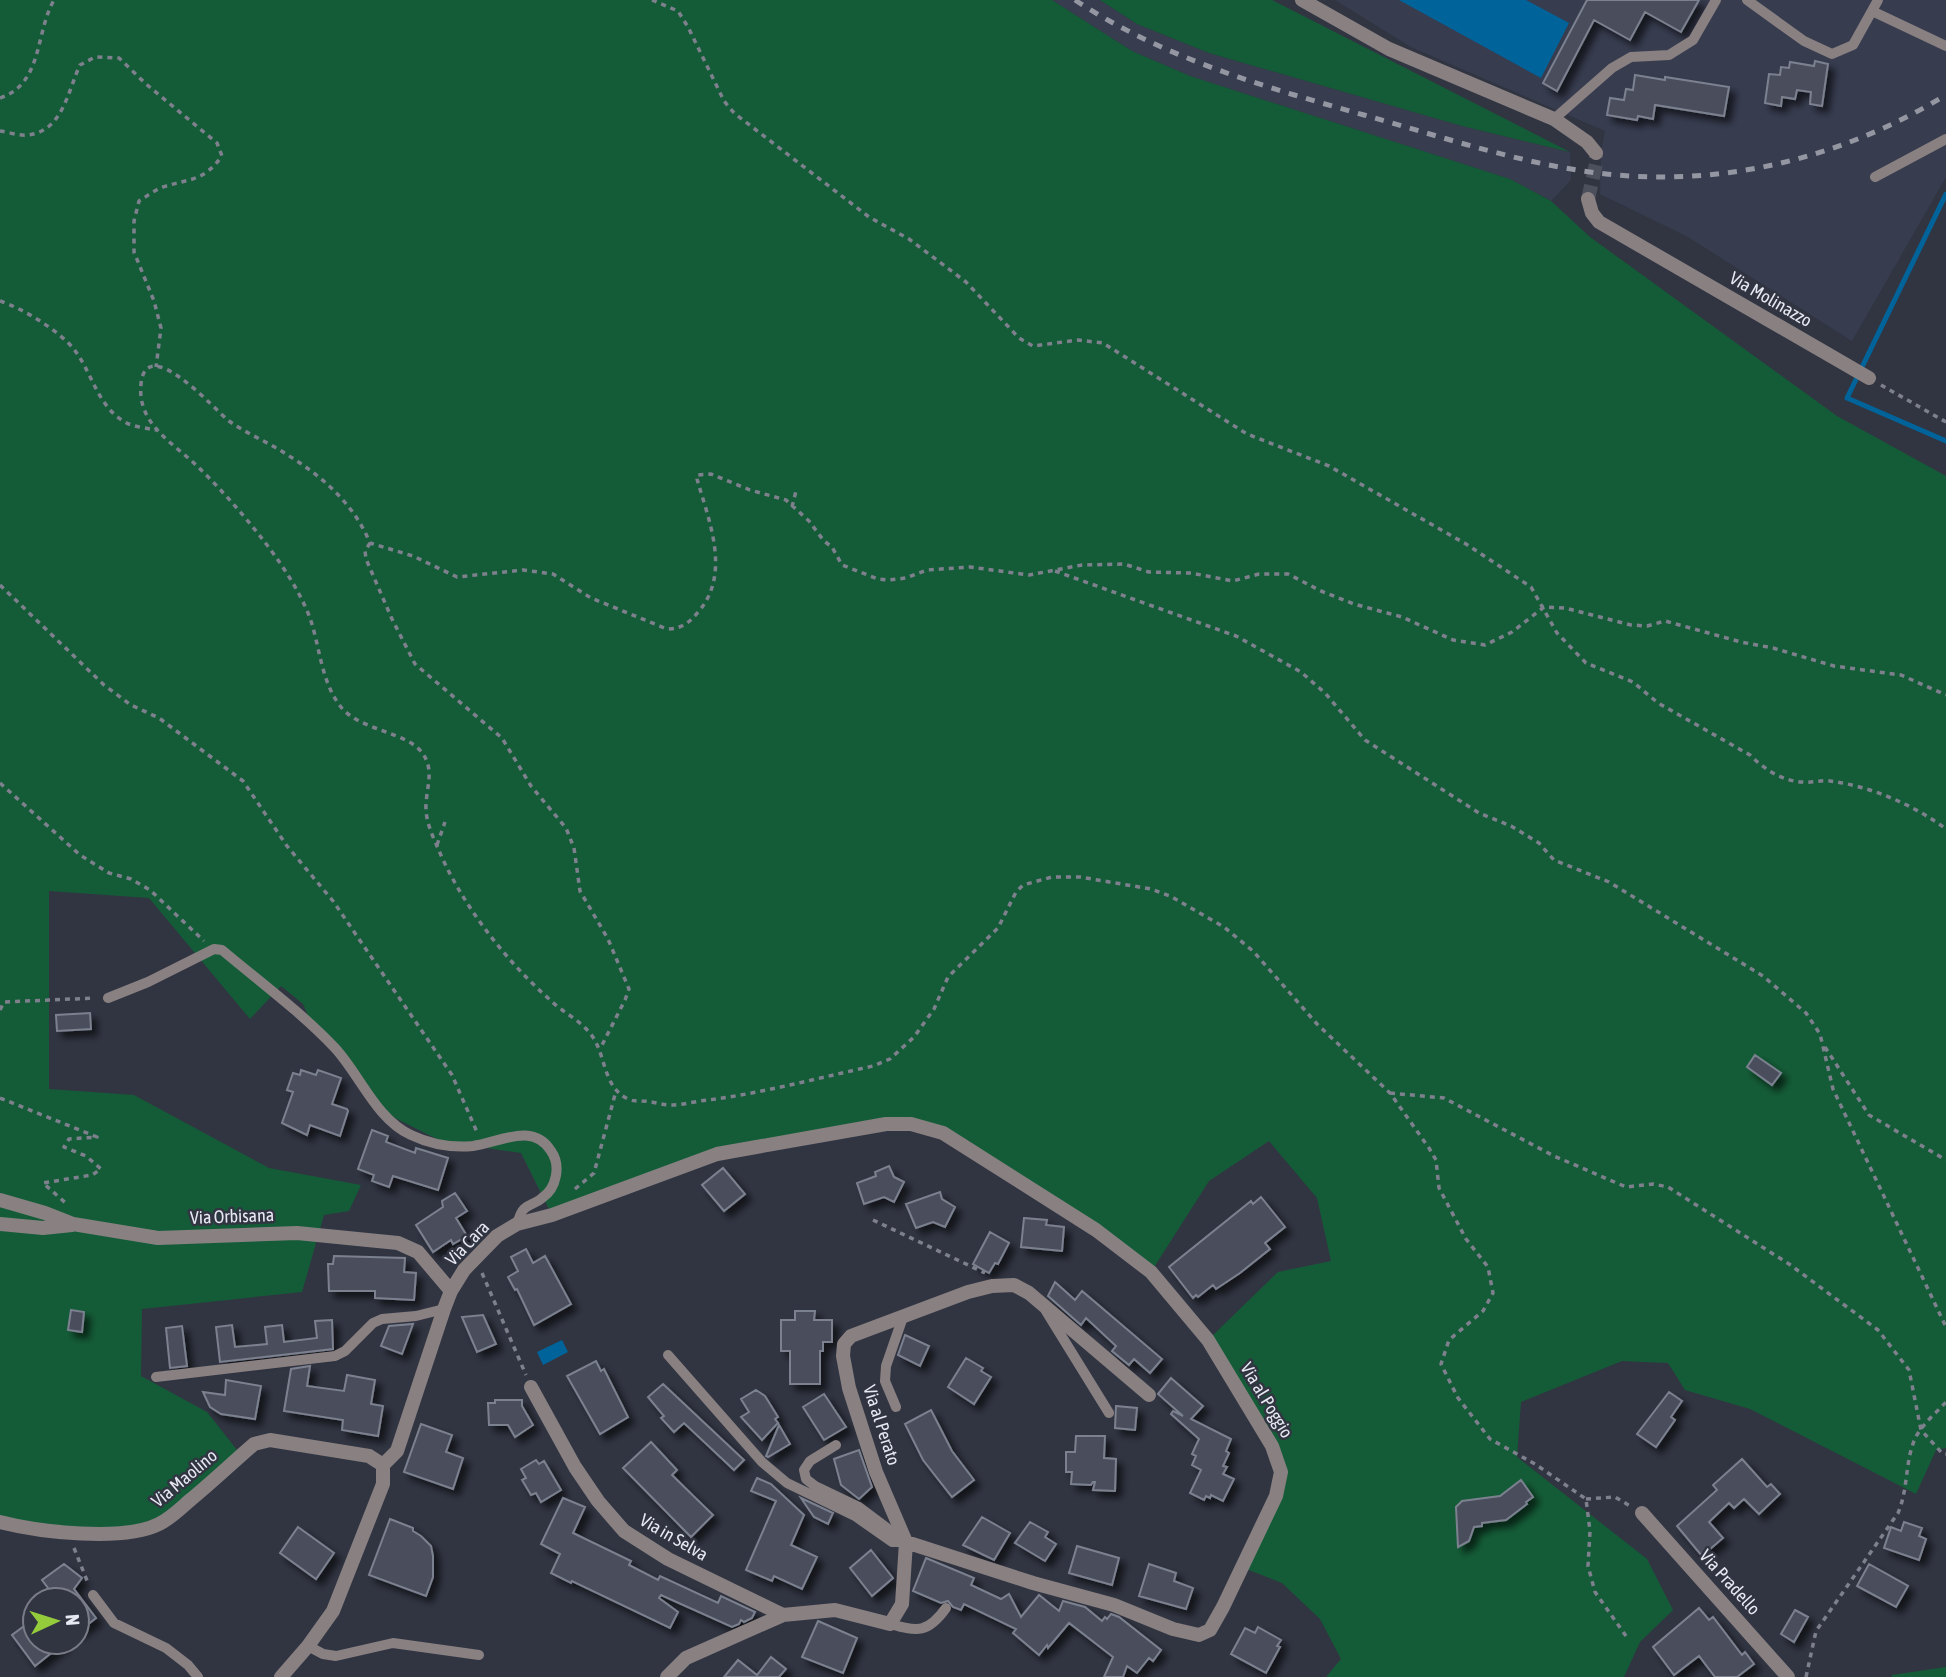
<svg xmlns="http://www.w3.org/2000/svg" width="1946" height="1677" viewBox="0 0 1946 1677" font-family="'Asap Condensed',sans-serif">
  <defs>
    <filter id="shadow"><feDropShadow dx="6" dy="6" stdDeviation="3.5" flood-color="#0009"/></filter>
  </defs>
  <rect width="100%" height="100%" fill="#313542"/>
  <path fill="#373c4f" d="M1052 0H1100L1137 24 1209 53 1462 126 1570 152 1571 180 1551 201 1510 179 1190 76 1132 51Z
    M1335 0H1946V177L1852 341 1688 237 1600 194 1601 152 1605 131 1411 47Z"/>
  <path fill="#145c37" d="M0 0H1052L1132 51 1190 76 1510 179 1551 201 1590 237 1837 416 1946 476V1448L1936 1450 1916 1494 1750 1409 1685 1390 1668 1363 1622 1361 1521 1402 1517 1457 1647 1559 1673 1610 1640 1642 1624 1677H1326L1341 1659 1320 1619 1282 1583 1241 1567 1281 1472 1208 1340 1278 1272 1331 1261 1317 1198 1269 1141 1209 1181 1151 1272 978 1153 911 1124 717 1154 552 1215 521 1153 473 1146 449 1145 383 1112 312 1025 303 1004 281 986 250 1019 149 898 49 891V1089L134 1095 269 1168 361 1185 349 1211 324 1215 302 1292 142 1309 141 1376 207 1412 241 1455 170 1517 119 1532 0 1522Z
    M1100 0H1272L1570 152 1462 126 1209 53 1137 24Z
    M1946 1667V1677H1892V1675Z"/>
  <path fill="#006399" d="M1399 0H1526L1569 23 1541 78Z
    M562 1340 568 1352 543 1365 537 1352Z"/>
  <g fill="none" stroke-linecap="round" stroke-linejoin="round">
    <path stroke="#006399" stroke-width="5" d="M1946 194 1847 398 1946 441"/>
  </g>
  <path fill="#494d5b" stroke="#7c8190" stroke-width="2" filter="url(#shadow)" d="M1587 0H1699L1681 32 1645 12 1630 40 1594 20 1557 91 1543 83Z
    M1815 61 1828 64 1822 106 1810 104 1811 92 1797 90 1795 99 1782 97 1781 106 1765 103 1769 74 1780 75 1781 67 1789 68 1790 62 1814 66Z
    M1635 75 1665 80V77L1729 87 1724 116 1655 105 1653 119 1638 116 1637 120 1607 115 1610 98 1624 100 1626 89 1633 90Z
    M90 1013 91 1029 57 1031 56 1015Z
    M1755 1055 1781 1073 1772 1085 1747 1067Z
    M301 1070 316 1075 318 1070 341 1078 332 1104 347 1109 348 1111 340 1136 310 1125 307 1135 282 1123 293 1092 287 1090 293 1073 300 1075Z
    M372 1130 388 1136 386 1142 415 1153 416 1148 448 1158 438 1190 393 1176 389 1187 372 1181 374 1175 358 1169Z
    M889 1166 894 1177 904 1182 894 1202 884 1197 864 1204 857 1183 876 1176 875 1172Z
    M723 1168 745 1194 724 1211 702 1185Z
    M940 1192 942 1199 955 1207 945 1227 933 1222 916 1228 906 1204Z
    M455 1193 467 1211 456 1218 467 1236 453 1244 451 1240 433 1252 416 1225 443 1207 442 1201Z
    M1261 1197 1285 1227 1265 1243 1270 1249 1240 1273 1216 1289 1213 1285 1198 1297 1196 1295 1193 1298 1169 1267 1251 1201 1253 1204Z
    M1024 1218 1047 1220 1046 1225 1064 1227 1062 1251 1021 1247Z
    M990 1232 1009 1243 998 1264 995 1263 989 1273 973 1264Z
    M526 1249 533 1263 545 1256 571 1304 534 1325 517 1289 515 1290 508 1277 518 1271 511 1257Z
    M334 1256 405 1258 404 1272 416 1273 414 1300 375 1298V1291H329L328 1264H333Z
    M1055 1282 1075 1300 1082 1291 1162 1359 1150 1373 1134 1359 1129 1365 1112 1351 1116 1346 1086 1318 1081 1325 1048 1296Z
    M71 1310 84 1312 82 1332 68 1330Z
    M795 1311H815L814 1320H832V1342H823V1351H820V1384H790V1351H781V1320H795Z
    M483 1315 496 1344 477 1352 462 1317Z
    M332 1320 333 1349 220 1362 216 1327 232 1325 235 1347 267 1344 265 1327 282 1325 284 1342 317 1338 315 1321Z
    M413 1324 402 1354 381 1346 389 1326Z
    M182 1326 187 1366 170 1368 166 1328Z
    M905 1335 929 1346 920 1366 898 1355Z
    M966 1358 983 1368 981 1371 991 1377 974 1404 948 1387Z
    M596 1361 601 1371 604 1369 628 1417 600 1434 567 1376Z
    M310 1366 307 1386 344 1391 347 1375 375 1380 371 1404 383 1406 378 1436 342 1430 343 1420 284 1411 291 1369Z
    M1171 1378 1203 1406 1191 1419 1231 1439 1226 1451 1229 1453 1223 1466 1227 1467 1223 1474 1234 1479 1223 1501 1211 1495 1210 1498 1206 1496 1204 1500 1190 1493 1201 1470 1192 1465 1196 1456 1192 1454 1199 1439 1171 1414 1173 1411 1183 1416 1158 1394Z
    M226 1380 261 1386 255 1419 221 1414 210 1407 203 1392 225 1395Z
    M663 1384 744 1460 734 1470 684 1423 674 1432 661 1418 664 1416 648 1397Z
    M756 1390 765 1396 778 1417 775 1419 778 1423 762 1440 741 1417 749 1412 741 1399Z
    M1669 1392 1682 1401 1671 1417 1675 1420 1656 1447 1637 1434Z
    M824 1394 846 1427 824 1440 803 1407Z
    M495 1400H522V1406L533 1425 515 1437 508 1425H489L488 1403H495Z
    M1116 1406 1137 1408 1135 1430 1115 1428Z
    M931 1410 952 1451 974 1480 952 1497 923 1460 905 1424Z
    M421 1424 452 1435 446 1452 463 1458 453 1489 404 1472Z
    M779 1425 790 1444 768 1457 766 1456Z
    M1076 1436H1105L1104 1458 1116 1459 1115 1491 1093 1490 1095 1482H1093L1091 1485 1071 1484 1072 1472H1066V1452H1075Z
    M651 1442 677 1470 672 1475 713 1515 691 1537 623 1468Z
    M859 1450 872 1487 859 1499 841 1485 834 1459Z
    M1742 1459 1767 1487 1771 1484 1780 1494 1759 1514 1744 1499 1734 1508 1729 1503 1709 1522 1723 1538 1702 1556 1677 1526 1717 1490 1713 1485Z
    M536 1460 539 1464 544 1461 561 1490 541 1502 536 1493 531 1495 522 1480 526 1478 521 1469Z
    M757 1478 771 1484 804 1515 791 1545 817 1557 802 1589 774 1576 772 1581 746 1570 776 1501 751 1491Z
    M1521 1480 1533 1497 1526 1502 1527 1504 1506 1520 1482 1523V1526L1474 1527 1469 1541 1458 1547 1456 1507 1462 1501 1500 1496Z
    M563 1498 585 1507 573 1533 631 1561 629 1565 658 1580 660 1576 718 1603 721 1596 755 1612 752 1618 744 1622 741 1620 739 1624 732 1627 661 1595 659 1598 678 1612 670 1628 572 1581 571 1583 551 1573 560 1554 541 1544Z
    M801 1498 833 1513 828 1524 814 1517Z
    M982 1517 1010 1533 994 1560 963 1545Z
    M390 1519 413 1528V1531L421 1536 431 1546 433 1556V1577L426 1596 369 1575Z
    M1030 1522 1048 1532 1045 1537 1056 1544 1045 1561 1015 1543Z
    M1904 1522 1922 1528 1919 1536 1926 1539 1919 1560 1884 1548 1891 1527 1901 1531Z
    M298 1527 334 1553 316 1579 280 1553Z
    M1077 1546 1119 1558 1112 1585 1069 1573Z
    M871 1550 893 1578 872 1596 850 1568Z
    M926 1558 974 1578 971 1585 1001 1599 1009 1594 1021 1617 1039 1595 1059 1611 1063 1601 1085 1607 1102 1621 1105 1617 1107 1619 1111 1614 1119 1617 1161 1650 1153 1661 1149 1658 1137 1673 1127 1666 1123 1677H1104L1113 1657 1069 1623 1048 1648 1047 1645 1039 1655 1013 1633 1016 1629 964 1604 961 1610 953 1607 948 1601 941 1603 913 1591Z
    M64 1564 82 1578 74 1589 96 1618 77 1633V1600H57L42 1580Z
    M1149 1564 1176 1573 1174 1581 1193 1588 1186 1609 1139 1596Z
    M1869 1564 1908 1586 1896 1607 1857 1586Z
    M1699 1608 1709 1620 1713 1617 1742 1655 1745 1652 1754 1664 1737 1677H1715L1699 1656 1674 1675 1653 1647Z
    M1795 1610 1808 1617 1794 1642 1781 1634Z
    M35 1618V1642H65L35 1666 12 1635Z
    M818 1621 857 1638 843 1673 802 1657Z
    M1258 1627 1281 1640 1277 1646 1280 1647 1266 1673 1231 1654 1245 1628 1255 1633Z
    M771 1657 786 1669 779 1677H724L738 1660 757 1675Z"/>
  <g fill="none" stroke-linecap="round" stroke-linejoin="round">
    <path stroke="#4c505c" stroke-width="14" stroke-dasharray="14 7" stroke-linecap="butt" d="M1588 199 1596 164V153"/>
    <path stroke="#7e818d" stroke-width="3.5" stroke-dasharray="5 5" stroke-linecap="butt" d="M652 0 678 11 688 27 724 101 734 113 869 217 909 239 966 282 1019 338 1033 346 1078 340 1103 343 1247 434 1329 466 1466 544 1531 587 1557 633 1586 663 1633 682 1658 703 1750 755C1764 769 1782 781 1802 782 1811 783 1821 780 1830 781 1870 786 1914 805 1946 829
      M0 98C43 84 35 33 54 0
      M0 131C8 132 19 136 27 135 63 132 68 90 80 65L95 57 119 58 146 84 217 143 222 156C203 182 191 178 163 187 155 190 147 196 139 201L134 221V252L154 301 161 328 156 367
      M0 301C22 308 62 332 76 352 92 374 99 408 125 422 133 427 146 428 156 430
      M1881 385 1946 422
      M792 507 796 491
      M370 543 365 551 366 559 392 619 415 664 502 738 531 786 566 828 574 848 580 891 608 939 629 989 625 1000 600 1049
      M1055 571 1236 636 1301 672 1325 693 1365 740 1479 813 1511 826 1539 843 1554 860 1609 882 1763 976 1806 1013 1820 1034 1833 1089 1946 1327
      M0 585 104 685 131 705 159 718 243 781 287 846 333 901 452 1075 477 1132
      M0 783 80 855 109 873 131 879 150 890 204 941
      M437 845 445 822
      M0 1010 4 1002 95 998
      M1825 1047 1869 1115 1946 1160
      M1390 1093 1444 1098 1554 1156 1626 1187 1653 1184 1668 1187 1789 1264 1878 1330 1909 1370 1921 1430 1942 1453 1946 1454
      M0 1098 97 1137 69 1139 64 1147 86 1156 101 1169 92 1175 43 1183 68 1205
      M575 1189 594 1173 616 1091
      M873 1220 985 1273
      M482 1273 526 1375
      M1586 1499 1615 1497 1630 1506
      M74 1548 88 1583
      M1626 1636 1595 1592 1588 1566 1590 1531 1586 1499 1535 1464 1490 1439 1458 1398 1441 1364 1449 1340 1483 1311 1493 1293 1488 1267 1466 1239 1439 1188 1436 1160 1429 1148 1390 1093 1317 1024 1253 951 1224 927 1170 896 1151 889 1080 877H1052L1023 885 1016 892 998 928 948 977 934 1009 914 1037 890 1059 873 1066C818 1078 763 1093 708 1100 696 1101 683 1105 671 1105 661 1105 652 1101 642 1101 634 1100 635 1102 628 1099 601 1086 607 1052 589 1032 578 1019 561 1011 549 999 504 959 460 902 437 846 431 833 425 818 426 804 427 786 434 770 423 754 409 732 360 731 341 707 321 682 320 647 310 618 299 589 279 560 260 536 241 512 219 487 196 465 172 442 137 424 141 384 146 331 217 412 229 421 247 434 268 442 286 454 322 476 354 504 370 543L413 556 457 577 523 570 553 574 591 598 667 629C682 629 690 622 699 611 731 573 709 521 697 479V475L711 474 750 490 786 500 809 521 824 541 832 547 842 565 878 579 889 580 906 578 927 570 970 567 1029 575 1082 565 1124 564 1149 572 1191 573 1233 581 1259 574H1288L1321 591 1354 604 1402 617 1453 640 1485 645 1512 632 1544 607 1565 608 1631 625 1647 626 1665 621 1741 642 1773 648 1834 666 1901 675 1946 695
      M1806 1677 1816 1631 1898 1513C1908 1490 1905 1464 1914 1441 1920 1426 1935 1414 1946 1402"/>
    <path stroke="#898082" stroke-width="10" d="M1747 0 1804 41 1832 54 1853 45 1878 0
      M1872 11 1946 46
      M1554 119 1612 68 1631 57 1669 55 1693 40 1716 0
      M1875 177 1946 139
      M108 998 148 982 214 949 222 950C260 982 301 1012 335 1048 360 1075 376 1119 411 1135 430 1144 452 1148 473 1146 498 1143 533 1121 551 1151 561 1165 557 1188 542 1198 537 1203 529 1204 524 1209 520 1213 519 1219 517 1224
      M1046 1311 1109 1413
      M668 1355 762 1462 787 1483 855 1516 892 1542H906
      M156 1377 335 1356 345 1351 373 1323 382 1319 416 1316 444 1309
      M896 1407 885 1381 886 1366 903 1317
      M836 1445 810 1461 804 1470 806 1479 815 1486 859 1507 903 1540
      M93 1595 114 1623 166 1648 188 1665 198 1677
      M890 1624C918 1632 928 1633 946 1608
      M308 1646 323 1654 336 1656 393 1643 479 1655"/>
    <path stroke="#898082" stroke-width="14" d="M1302 0 1389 49 1554 119 1587 142 1596 153
      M1588 199 1592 213 1599 222 1869 378
      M0 1200 45 1213 73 1224 158 1238 297 1233 398 1243 418 1252 451 1291
      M0 1224 43 1228 72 1225
      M531 1387 575 1467 598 1501 624 1531 668 1559 783 1615
      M1642 1513 1788 1677
      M0 1522C39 1532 123 1542 159 1524 171 1518 180 1509 189 1501 211 1483 232 1463 254 1444L270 1440 369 1456 383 1465
      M281 1677 308 1646 333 1611 383 1484V1465L397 1451 444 1309 451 1291 464 1270 497 1236 517 1224 552 1215 717 1154 886 1124H911L943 1133 1096 1230 1151 1272 1208 1340 1272 1446 1281 1472 1276 1496 1223 1607 1210 1630 1199 1635 1173 1629 1114 1605 1033 1583 906 1542
      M667 1677 686 1658 783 1615 835 1610 890 1624 902 1604 906 1542 876 1472 849 1388 843 1356 844 1344 851 1336 968 1292 992 1286 1014 1285 1029 1293 1149 1395"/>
    <path stroke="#9497a2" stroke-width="5" stroke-dasharray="9 9" stroke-linecap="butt" d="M1075 0C1163 58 1264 87 1364 115 1443 137 1524 165 1606 174 1726 187 1844 157 1946 95"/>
  </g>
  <g text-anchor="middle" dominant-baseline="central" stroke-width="5" stroke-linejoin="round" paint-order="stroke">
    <g font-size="18" fill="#e7e9f2" stroke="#313542">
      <text transform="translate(1771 299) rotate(30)">Via Molinazzo</text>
      <text transform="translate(232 1216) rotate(-2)">Via Orbisana</text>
      <text transform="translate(467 1243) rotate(-46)">Via Cara</text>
      <text transform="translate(1267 1400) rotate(59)">Via al Poggio</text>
      <text transform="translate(882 1425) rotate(72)">Via al Perato</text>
      <text transform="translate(184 1478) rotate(-40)">Via Maolino</text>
      <text transform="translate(674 1537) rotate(30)">Via in Selva</text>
      <text transform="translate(1730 1582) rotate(48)">Via Pradello</text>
    </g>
  </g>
  <g transform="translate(56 1621) rotate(86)"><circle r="33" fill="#313542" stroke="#7a7d88" stroke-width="2"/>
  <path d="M0-5L12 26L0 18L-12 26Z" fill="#94cc3c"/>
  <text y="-10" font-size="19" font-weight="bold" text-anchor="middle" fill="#e7e9f2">N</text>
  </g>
</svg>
